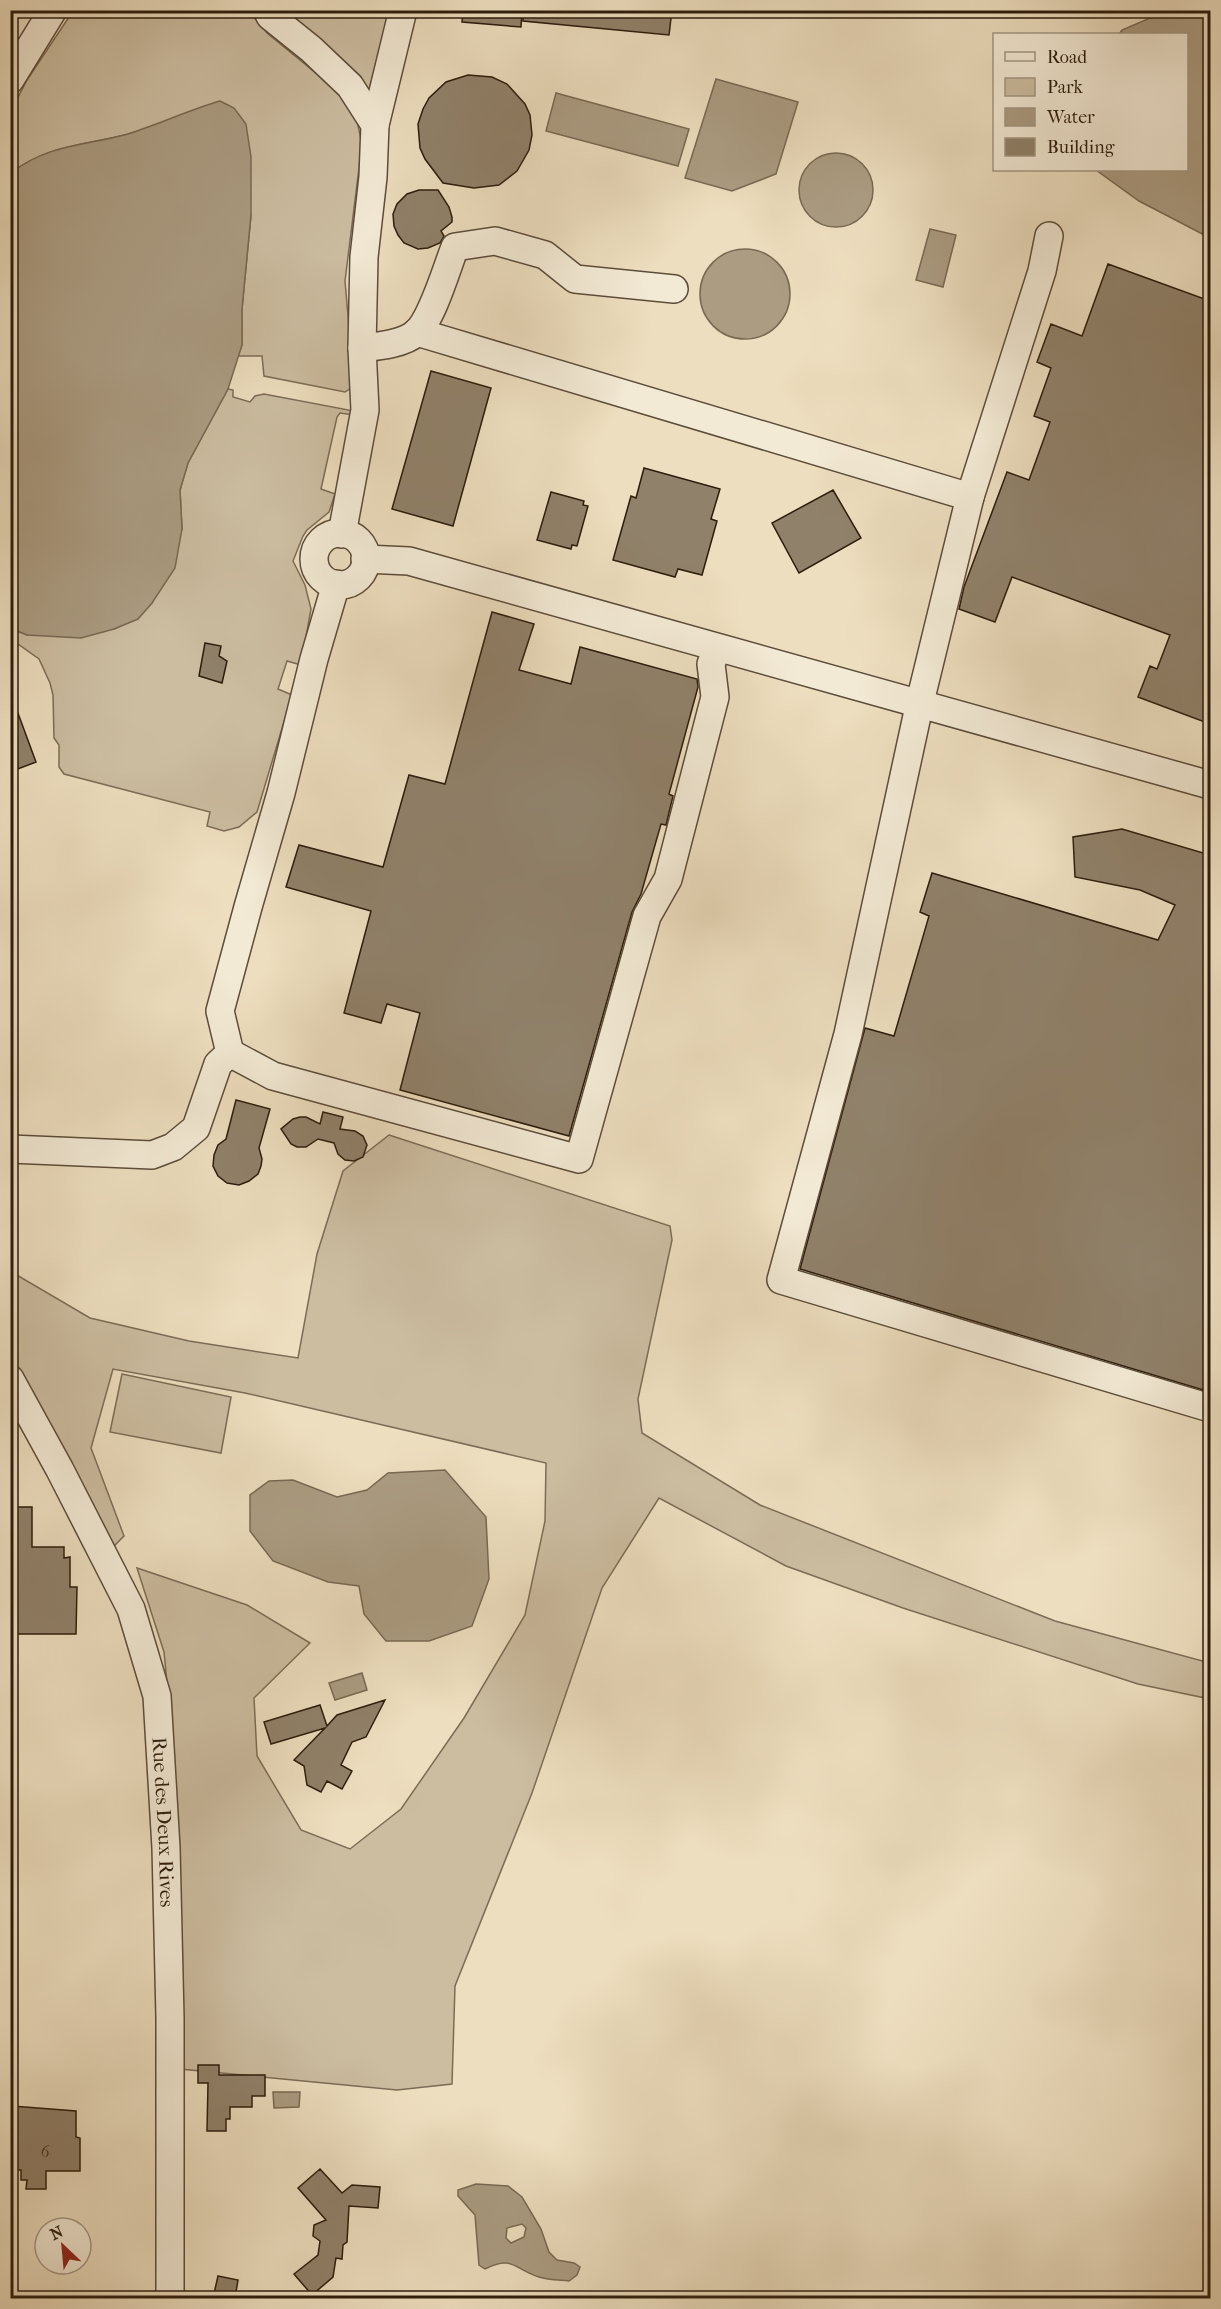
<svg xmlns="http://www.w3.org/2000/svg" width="1221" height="2309" viewBox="0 0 1221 2309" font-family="'IM FELL French Canon',serif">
  <rect width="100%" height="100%" fill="#eddebf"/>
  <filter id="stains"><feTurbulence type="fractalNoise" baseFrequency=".00333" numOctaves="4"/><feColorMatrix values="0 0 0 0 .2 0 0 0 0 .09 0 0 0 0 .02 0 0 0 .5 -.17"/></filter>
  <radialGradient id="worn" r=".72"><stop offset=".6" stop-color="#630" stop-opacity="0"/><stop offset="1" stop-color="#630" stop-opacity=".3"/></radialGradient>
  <path fill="#ccbda1" stroke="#7c6c57" stroke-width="1.5" d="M73 11H249L267 33 339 92 357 121 362 144 345 281 354 386 345 392 264 376 262 356H238L242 345V309L251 215 161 123C149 127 137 132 125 135 83 145 46 146 11 173V111L27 80Z
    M281 11H395L373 101Z
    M228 389 233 390V397L250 402 255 396 264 394 354 411V415L340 413 337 417 321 489 335 494 329 512 307 530 303 536 293 561 305 585 311 609 301 665 287 661 278 689 292 695 257 812 239 827 224 831 207 826 210 812 64 774 59 767V745L54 738 53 695 50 683 39 659 11 639 10 628 27 635 114 629 138 618 152 603 182 529 180 490 188 463Z
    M389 1135 670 1226 672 1240 638 1399 642 1433 760 1505 1055 1621 1210 1663V1699L1138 1684 903 1608 786 1566 659 1498 602 1588 532 1793 455 1986 452 2084 397 2090 180 2069 175 1767 164 1652 137 1568 247 1605 310 1643 254 1698 257 1756 301 1830 350 1849 401 1809 464 1718 525 1615 545 1521 546 1463 245 1393 113 1369 91 1448 124 1536 98 1562 11 1403 10 1271 90 1318 189 1341 298 1358 317 1254 343 1171Z
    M122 1374 231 1397 221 1453 110 1432Z"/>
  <path fill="#ab9c82" stroke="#786953" stroke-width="1.5" fill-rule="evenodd" d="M1178 10 1210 13V238L1139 201 1096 170H1186V34H1119L1122 30 1157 15Z
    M716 79 798 102 776 174 732 191 685 178Z
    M556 93 689 129 678 166 546 131Z
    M220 101 234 108 246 124 251 157V215L242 309V345L228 389 188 463 180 490 182 529 175 568 152 603 138 619 114 629 81 638 27 635 10 628 11 173C48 144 85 146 128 134 159 124 189 110 220 101Z
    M799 190a37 37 0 1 1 74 0a37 37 0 1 1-74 0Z
    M930 229 956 235 943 287 916 280Z
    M700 294a45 45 0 1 1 90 0a45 45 0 1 1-90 0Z
    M445 1470 486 1517 489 1579 472 1626 429 1641H386L364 1614 359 1586 328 1582 273 1561 250 1531V1495L269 1481 293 1480 337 1497 367 1490 388 1473Z
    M362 1673 367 1690 335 1700 329 1683Z
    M273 2092H300L299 2107 274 2108Z
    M476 2184 508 2186 522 2197 541 2229 549 2252 557 2260 574 2263 580 2267 577 2275 569 2281C559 2280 548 2280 539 2277 514 2269 513 2255 485 2269L479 2265 475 2215 458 2196V2190ZM522 2224 526 2228 524 2237 511 2243 506 2238 507 2228Z"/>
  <path fill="#90816a" stroke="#2c1c0d" stroke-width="1.5" d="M463 10H522L521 27 462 22Z
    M524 10H672L669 35 523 21Z
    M468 75 492 77 507 84 525 104 530 115 532 135 529 150 517 171 499 185 474 188 443 183 425 159 420 148 418 124 423 109 429 98 446 82Z
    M419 190H438L449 207 452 217V222L441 231 444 236 440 243 428 248 418 249 404 243 398 235 394 226 393 214 397 204 407 194Z
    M1108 264 1210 301V724L1138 697 1150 666 1157 669 1170 635 1012 577 995 622 959 609 964 587 1007 472 1029 480 1050 422 1034 416 1051 368 1037 362 1051 324 1082 336Z
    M431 371 491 388 453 526 392 509Z
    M644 468 720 489 711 519 717 521 702 575 678 569 675 577 613 560 631 496 636 498Z
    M833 490 861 538 799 573 772 523Z
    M551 492 584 501 583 505 588 506 577 546 572 545 571 549 537 540Z
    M492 612 534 624 519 670 571 684 580 647 697 679 698 687 669 794 673 796 666 825 661 824 641 894 632 912 569 1136 400 1090 420 1013 387 1004 381 1023 344 1013 371 911 286 887 299 845 383 867 409 775 445 784Z
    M205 643 221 646 219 656 227 661 222 683 199 676Z
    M10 697H12L36 762 10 772Z
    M1122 829 1210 855V1392L800 1269 865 1028 894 1036 929 916 920 912 932 873 1158 940 1175 905 1140 890 1075 877 1073 837Z
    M236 1100 270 1109 259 1148 262 1159 261 1166 258 1174 249 1181 239 1185 227 1183 218 1176 213 1166 214 1155 218 1145 226 1139Z
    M323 1112 343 1117 340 1129 355 1131 363 1136 367 1145 363 1157 354 1161 345 1160 338 1154 334 1143 318 1139 306 1147H297L291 1144 281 1129 293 1119 300 1117H306L320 1124Z
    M10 1507H32V1547H64V1558L70 1557V1587H77L76 1634H10Z
    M385 1700 366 1737 352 1742 341 1765 352 1771 342 1789 327 1781 321 1792 307 1785 304 1766 294 1760 325 1728 271 1744 264 1722 320 1705 327 1726 337 1715Z
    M198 2065H219V2075H265V2096H252V2107H230V2119H226V2131H207L208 2083H198Z
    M12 2106 76 2111V2137L80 2138V2171H46V2189H26L27 2180H21V2170H10Z
    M320 2169 342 2193 352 2185 380 2187 378 2208 349 2206 347 2242 343 2245 342 2259 336 2258 333 2277 312 2295 294 2274 318 2255 320 2241 313 2236 314 2225 326 2220 298 2188Z
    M218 2276 238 2280 235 2298H213Z"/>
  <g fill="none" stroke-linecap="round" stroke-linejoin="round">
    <g stroke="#5c4c3a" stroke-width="30">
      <g id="minor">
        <path d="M267 10 270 16 311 49 350 86 375 125 373 177 364 257 362 348 365 410 342 534"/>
        <path d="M10 80 53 10"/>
        <path d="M375 125 403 10"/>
        <path d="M1049 236 1042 271 970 497 920 702 848 1034 781 1280 1210 1408"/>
        <path d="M417 332 970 497"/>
        <path d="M362 348C379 346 403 344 416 333 432 320 447 267 455 247L495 241 545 255 575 279 674 289"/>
        <circle cx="340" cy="559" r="26"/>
        <path d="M365 559 409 561 1210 785"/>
        <path d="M336 584 314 659 281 793 248 907 220 1011 230 1053 273 1076 579 1159 647 916 668 879 715 697 711 664 717 648"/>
        <path d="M10 1149 152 1155 173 1147 196 1128 218 1064 230 1053"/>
        <path id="s1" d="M10 1379 60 1470 131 1609 157 1696 166 1848 170 2018V2298"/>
      </g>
    </g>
    <use href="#minor" stroke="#f3ead5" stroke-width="27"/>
  </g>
  <g text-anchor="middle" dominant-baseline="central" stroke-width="5" stroke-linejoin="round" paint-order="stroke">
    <g font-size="16" fill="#453524">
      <text x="45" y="2151">6</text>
    </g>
    <g font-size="20" fill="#2c1c0d" stroke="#f3ead5">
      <text stroke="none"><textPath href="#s1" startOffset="477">Rue des Deux Rives</textPath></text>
    </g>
  </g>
  <rect width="1221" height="2309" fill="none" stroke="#eddebf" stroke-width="36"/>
  <rect x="12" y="12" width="1197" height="2285" fill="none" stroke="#2c1c0d" stroke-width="3"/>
  <rect x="18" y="18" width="1185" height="2273" fill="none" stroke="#2c1c0d" stroke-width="1.5"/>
  <rect x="993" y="33" width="195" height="138" fill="#f3ead5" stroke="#a39885" stroke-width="1.5"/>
  <rect x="1005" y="52" width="30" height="9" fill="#f3ead5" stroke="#a39885" stroke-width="1.5"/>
  <text x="1047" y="63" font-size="18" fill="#2c1c0d">Road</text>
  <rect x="1005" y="78" width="30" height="18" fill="#ccbda1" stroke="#a39885" stroke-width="1.5"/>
  <text x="1047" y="93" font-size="18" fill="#2c1c0d">Park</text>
  <rect x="1005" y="108" width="30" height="18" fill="#ab9c82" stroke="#a39885" stroke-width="1.5"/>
  <text x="1047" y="123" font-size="18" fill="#2c1c0d">Water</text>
  <rect x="1005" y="138" width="30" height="18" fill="#90816a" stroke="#a39885" stroke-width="1.5"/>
  <text x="1047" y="153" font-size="18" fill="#2c1c0d">Building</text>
  <g transform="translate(63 2246) rotate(334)"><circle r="28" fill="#f3ead5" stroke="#a39885" stroke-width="1.5"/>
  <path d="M0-4.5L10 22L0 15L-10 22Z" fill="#8f2418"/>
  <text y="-9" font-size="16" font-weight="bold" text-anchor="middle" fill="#2c1c0d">N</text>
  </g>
  <rect width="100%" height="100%" filter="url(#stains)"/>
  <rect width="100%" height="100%" fill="url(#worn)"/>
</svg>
